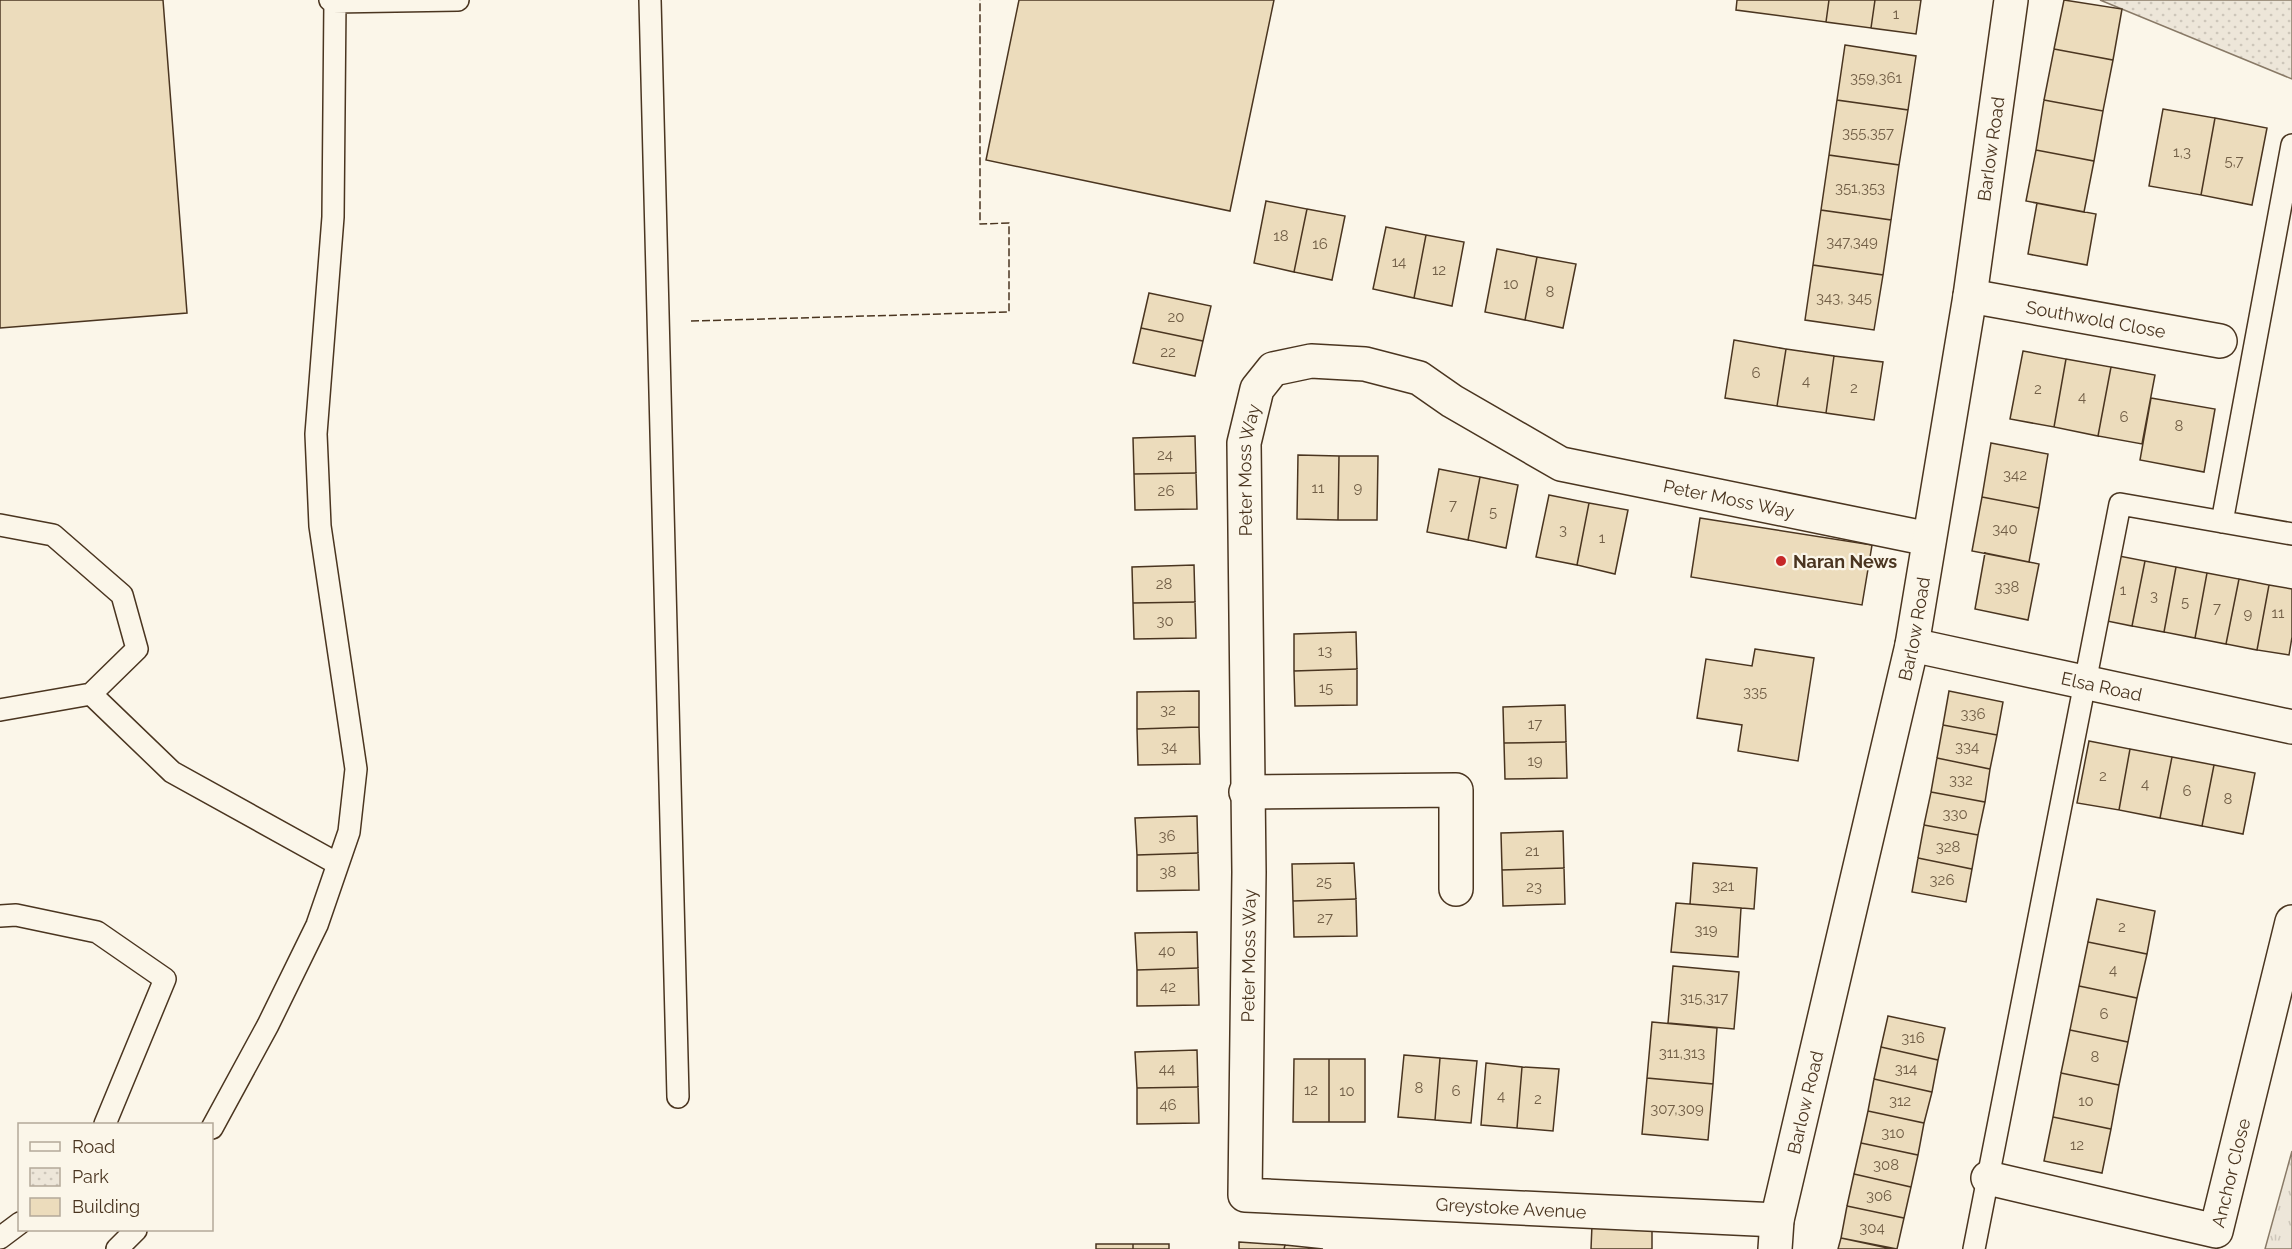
<svg xmlns="http://www.w3.org/2000/svg" width="2292" height="1249" viewBox="0 0 2292 1249" font-family="Raleway,sans-serif">
  <defs>
    <pattern id="grass-tufts" width="24" height="20" patternUnits="userSpaceOnUse" patternTransform="scale(1.5)"><rect width="24" height="20" fill="#ede6d9"/><path d="M3 7l-1-3M5 7V3M7 7l1-3M15 17l-1-3M17 17v-4M19 17l1-3" fill="none" stroke="#cdc6ba"/></pattern>
    <pattern id="park-dots" width="8" height="8" patternUnits="userSpaceOnUse" patternTransform="scale(1.5)"><rect width="8" height="8" fill="#ede6d9"/><path d="M2 2h.1M6 6h.1" fill="none" stroke="#cdc6ba" stroke-width="1.8" stroke-linecap="round"/></pattern>
  </defs>
  <rect width="100%" height="100%" fill="#fbf6e9"/>
  <path fill="url(#grass-tufts)" stroke="#887966" stroke-width="1.5" d="M2292 1151V1249H2265Z"/>
  <path fill="url(#park-dots)" stroke="#887966" stroke-width="1.5" d="M2100 0H2292V79Z"/>
  <path fill="#ecdcbc" stroke="#4a3520" stroke-width="1.5" d="M0 0H163L187 313 0 328Z
    M1019 0H1274L1230 211 986 160Z
    M1737 0H1829L1826 22 1736 10Z
    M1829 0H1875L1871 28 1826 22Z
    M1875 0H1921L1916 34 1871 28Z
    M2064 0 2122 9 2113 60 2054 49Z
    M1845 45 1916 56 1908 110 1837 100Z
    M2054 49 2113 60 2103 111 2044 100Z
    M1837 100 1908 110 1899 165 1829 155Z
    M2044 100 2103 111 2094 161 2036 150Z
    M2163 109 2215 118 2201 195 2149 186Z
    M2215 118 2267 128 2252 205 2201 195Z
    M2036 150 2094 161 2084 212 2026 201Z
    M1829 155 1899 165 1891 220 1821 210Z
    M1266 201 1307 209 1294 272 1254 263Z
    M2037 203 2096 214 2087 265 2028 254Z
    M1307 209 1345 216 1332 280 1294 272Z
    M1821 210 1891 220 1883 275 1813 265Z
    M1386 227 1426 235 1414 298 1373 289Z
    M1426 235 1464 242 1452 306 1414 298Z
    M1497 249 1537 257 1525 320 1485 312Z
    M1537 257 1576 264 1563 328 1525 320Z
    M1813 265 1883 275 1874 330 1805 320Z
    M1149 293 1211 306 1203 341 1141 328Z
    M1141 328 1203 341 1195 376 1133 363Z
    M1734 340 1786 349 1777 406 1725 398Z
    M1786 349 1834 356 1826 413 1777 406Z
    M2023 351 2066 359 2054 427 2010 419Z
    M1834 356 1883 362 1874 420 1826 413Z
    M2066 359 2111 367 2098 436 2054 427Z
    M2111 367 2155 375 2142 444 2098 436Z
    M2151 398 2215 409 2204 472 2140 460Z
    M1195 436 1196 473 1134 474 1133 438Z
    M1991 443 2048 454 2039 508 1982 497Z
    M1298 455 1339 456 1338 520 1297 519Z
    M1339 456H1378L1377 520H1338Z
    M1439 469 1480 477 1468 540 1427 532Z
    M1196 473 1197 509 1135 510 1134 474Z
    M1480 477 1518 485 1506 548 1468 540Z
    M1549 495 1589 503 1577 565 1536 557Z
    M1982 497 2039 508 2029 562 1972 551Z
    M1589 503 1628 510 1615 574 1577 565Z
    M1700 518 1872 545 1862 605 1691 577Z
    M1985 553 2039 564 2028 620 1975 609Z
    M2114 555 2145 561 2132 626 2102 620Z
    M2145 561 2176 567 2164 632 2132 626Z
    M1194 565 1195 602 1133 603 1132 567Z
    M2176 567 2207 573 2195 638 2164 632Z
    M2207 573 2239 579 2226 644 2195 638Z
    M2239 579 2269 585 2257 650 2226 644Z
    M2269 585 2292 589V637L2289 655 2257 650Z
    M1195 602 1196 638 1134 639 1133 603Z
    M1356 632 1357 669 1294 671V634Z
    M1755 649 1814 658 1798 761 1738 751 1742 725 1697 718 1706 659 1752 666Z
    M1357 669V705L1295 706 1294 671Z
    M1199 691V727L1137 729V692Z
    M1949 691 2003 702 1997 735 1943 725Z
    M1565 705 1566 742 1504 743 1503 707Z
    M1943 725 1997 735 1990 769 1937 758Z
    M1199 727 1200 764 1138 765 1137 729Z
    M2089 741 2130 749 2119 810 2077 803Z
    M1566 742 1567 778 1505 779 1504 743Z
    M2130 749 2172 757 2160 818 2119 810Z
    M2172 757 2214 765 2202 826 2160 818Z
    M1937 758 1990 769 1985 802 1931 792Z
    M2214 765 2255 773 2243 834 2202 826Z
    M1931 792 1985 802 1978 835 1924 825Z
    M1197 816 1198 853 1137 855 1135 818Z
    M1924 825 1978 835 1972 869 1918 858Z
    M1563 831 1564 868 1502 870 1501 833Z
    M1198 853 1199 890 1137 891V855Z
    M1918 858 1972 869 1966 902 1912 892Z
    M1354 863 1356 899 1293 901 1292 864Z
    M1693 863 1757 868 1754 909 1690 904Z
    M1564 868 1565 904 1503 906 1502 870Z
    M1356 899 1357 936 1294 937 1293 901Z
    M2097 899 2155 911 2147 954 2088 942Z
    M1676 903 1741 908 1738 957 1671 952Z
    M1197 932 1198 968 1137 970 1135 933Z
    M2088 942 2147 954 2137 998 2079 986Z
    M1673 966 1739 972 1734 1029 1668 1023Z
    M1198 968 1199 1005 1137 1006V970Z
    M2079 986 2137 998 2128 1042 2070 1030Z
    M1888 1016 1945 1028 1938 1060 1881 1047Z
    M1652 1022 1717 1028 1713 1084 1647 1078Z
    M2070 1030 2128 1042 2119 1085 2061 1073Z
    M1881 1047 1938 1060 1932 1092 1874 1079Z
    M1197 1050 1198 1087 1137 1088 1135 1052Z
    M1404 1055 1440 1058 1435 1120 1398 1117Z
    M1440 1058 1477 1061 1471 1123 1435 1120Z
    M1294 1059H1329V1122H1293Z
    M1329 1059H1365V1122H1329Z
    M1486 1063 1522 1067 1517 1128 1481 1125Z
    M1522 1067 1559 1069 1553 1131 1517 1128Z
    M2061 1073 2119 1085 2111 1129 2053 1117Z
    M1647 1078 1713 1084 1708 1140 1642 1134Z
    M1874 1079 1932 1092 1924 1123 1868 1111Z
    M1198 1087 1199 1123 1137 1124V1088Z
    M1868 1111 1924 1123 1918 1155 1861 1143Z
    M2053 1117 2111 1129 2102 1173 2044 1161Z
    M1861 1143 1918 1155 1911 1187 1854 1174Z
    M1854 1174 1911 1187 1904 1218 1847 1206Z
    M1847 1206 1904 1218 1897 1249 1841 1238Z
    M1592 1225 1652 1226V1249H1591Z
    M1841 1238 1892 1249H1838Z
    M1239 1242 1285 1245 1284 1249H1239Z
    M1096 1244H1133V1249H1096Z
    M1133 1244H1169V1249H1133Z
    M1285 1245 1323 1249H1284Z"/>
  <g fill="none" stroke-linecap="round" stroke-linejoin="round">
    <g stroke="#4a3520" stroke-width="24">
      <path id="lane" d="M330 0 333 2 458 0
        M650 0 678 1097
        M2222 522 2292 145
        M0 525 53 535 122 595 137 649 91 694 0 710
        M91 694 172 772 338 864
        M0 916 16 915 97 932 165 979 105 1124
        M212 1128 268 1025 317 925 349 832 356 769 320 526 316 434 333 217 335 0
        M0 1238 20 1223
        M117 1249 136 1230
        M1974 1249 2120 504 2292 534"/>
    </g>
    <g stroke="#4a3520" stroke-width="36">
      <g id="street">
        <path id="s1" d="M1970 296 2220 341"/>
        <path id="s2" d="M1912 645 2292 727"/>
        <path d="M1246 792 1456 790V889"/>
        <path id="s3" d="M1988 1178 2216 1231 2292 922"/>
        <path id="s4" d="M1777 1220 1245 1195 1249 872 1244 443 1257 389 1273 369 1311 361 1365 364 1419 378 1452 401 1561 464 1929 539"/>
      </g>
    </g>
    <g stroke="#4a3520" stroke-width="36">
      <g id="secondary">
        <path id="s5" d="M1775 1249 1777 1220 1912 645 1970 296 2011 0"/>
      </g>
    </g>
    <use href="#lane" stroke="#fbf6e9" stroke-width="21"/>
    <use href="#street" stroke="#fbf6e9" stroke-width="33"/>
    <use href="#secondary" stroke="#fbf6e9" stroke-width="33"/>
    <path stroke="#4a3520" stroke-width="1.5" stroke-dasharray="8 3" stroke-linecap="butt" d="M691 321 1009 312V223L980 224V0"/>
  </g>
  <circle fill="#c62828" stroke="#fbf6e9" stroke-width="2" cx="1781" cy="561" r="6"/>
  <g text-anchor="middle" dominant-baseline="central" stroke-width="4.5" stroke-linejoin="round" paint-order="stroke">
    <g font-size="15" fill="#725f47">
      <text x="1896" y="14">1</text>
      <text x="1876" y="78">359,361</text>
      <text x="1868" y="133">355,357</text>
      <text x="2182" y="152">1,3</text>
      <text x="2234" y="161">5,7</text>
      <text x="1860" y="188">351,353</text>
      <text x="1281" y="236">18</text>
      <text x="1852" y="242">347,349</text>
      <text x="1320" y="244">16</text>
      <text x="1399" y="262">14</text>
      <text x="1439" y="270">12</text>
      <text x="1511" y="284">10</text>
      <text x="1550" y="292">8</text>
      <text x="1844" y="298">343, 345</text>
      <text x="1176" y="317">20</text>
      <text x="1168" y="352">22</text>
      <text x="1756" y="373">6</text>
      <text x="1806" y="381">4</text>
      <text x="1854" y="388">2</text>
      <text x="2038" y="389">2</text>
      <text x="2082" y="397">4</text>
      <text x="2124" y="417">6</text>
      <text x="2179" y="426">8</text>
      <text x="1165" y="455">24</text>
      <text x="2015" y="475">342</text>
      <text x="1318" y="488">11</text>
      <text x="1358" y="488">9</text>
      <text x="1166" y="491">26</text>
      <text x="1453" y="505">7</text>
      <text x="1493" y="512">5</text>
      <text x="2005" y="529">340</text>
      <text x="1563" y="530">3</text>
      <text x="1602" y="538">1</text>
      <text x="1164" y="584">28</text>
      <text x="2007" y="587">338</text>
      <text x="2123" y="590">1</text>
      <text x="2154" y="596">3</text>
      <text x="2185" y="602">5</text>
      <text x="2217" y="608">7</text>
      <text x="2278" y="613">11</text>
      <text x="2248" y="614">9</text>
      <text x="1165" y="621">30</text>
      <text x="1325" y="651">13</text>
      <text x="1326" y="688">15</text>
      <text x="1755" y="692">335</text>
      <text x="1168" y="710">32</text>
      <text x="1973" y="714">336</text>
      <text x="1535" y="724">17</text>
      <text x="1169" y="747">34</text>
      <text x="1967" y="747">334</text>
      <text x="1535" y="761">19</text>
      <text x="2103" y="776">2</text>
      <text x="1961" y="780">332</text>
      <text x="2145" y="784">4</text>
      <text x="2187" y="791">6</text>
      <text x="2228" y="799">8</text>
      <text x="1955" y="814">330</text>
      <text x="1167" y="836">36</text>
      <text x="1948" y="847">328</text>
      <text x="1532" y="851">21</text>
      <text x="1168" y="872">38</text>
      <text x="1942" y="880">326</text>
      <text x="1324" y="882">25</text>
      <text x="1723" y="886">321</text>
      <text x="1534" y="887">23</text>
      <text x="1325" y="918">27</text>
      <text x="2122" y="927">2</text>
      <text x="1706" y="930">319</text>
      <text x="1167" y="951">40</text>
      <text x="2113" y="970">4</text>
      <text x="1168" y="987">42</text>
      <text x="1704" y="998">315,317</text>
      <text x="2104" y="1014">6</text>
      <text x="1913" y="1038">316</text>
      <text x="1682" y="1053">311,313</text>
      <text x="2095" y="1057">8</text>
      <text x="1167" y="1069">44</text>
      <text x="1906" y="1069">314</text>
      <text x="1419" y="1088">8</text>
      <text x="1311" y="1090">12</text>
      <text x="1347" y="1091">10</text>
      <text x="1456" y="1091">6</text>
      <text x="1501" y="1096">4</text>
      <text x="1538" y="1099">2</text>
      <text x="1900" y="1101">312</text>
      <text x="2086" y="1101">10</text>
      <text x="1168" y="1105">46</text>
      <text x="1677" y="1109">307,309</text>
      <text x="1893" y="1133">310</text>
      <text x="2077" y="1145">12</text>
      <text x="1886" y="1165">308</text>
      <text x="1879" y="1196">306</text>
      <text x="1872" y="1228">304</text>
    </g>
    <g font-size="18" fill="#4a3520" stroke="#fbf6e9">
      <text stroke="none"><textPath href="#s5" startOffset="1122">Barlow Road</textPath></text>
      <text stroke="none"><textPath href="#s1" startOffset="128">Southwold Close</textPath></text>
      <text stroke="none"><textPath href="#s4" startOffset="1258">Peter Moss Way</textPath></text>
      <text stroke="none"><textPath href="#s4" startOffset="1852">Peter Moss Way</textPath></text>
      <text stroke="none"><textPath href="#s5" startOffset="636">Barlow Road</textPath></text>
      <text stroke="none"><textPath href="#s2" startOffset="194">Elsa Road</textPath></text>
      <text stroke="none"><textPath href="#s4" startOffset="772">Peter Moss Way</textPath></text>
      <text stroke="none"><textPath href="#s5" startOffset="150">Barlow Road</textPath></text>
      <text stroke="none"><textPath href="#s3" startOffset="294">Anchor Close</textPath></text>
      <text transform="translate(1511 1208) rotate(3)">Greystoke Avenue</text>
    </g>
    <g font-size="18" font-weight="bold" fill="#4a3520" stroke="#fbf6e9" text-anchor="start">
      <text x="1793" y="561">Naran News</text>
    </g>
  </g>
  <rect x="18" y="1123" width="195" height="108" fill="#fbf6e9" stroke="#b4a999" stroke-width="1.5"/>
  <rect x="30" y="1142" width="30" height="9" fill="#fbf6e9" stroke="#b4a999" stroke-width="1.5"/>
  <text x="72" y="1153" font-size="18" fill="#4a3520">Road</text>
  <rect x="30" y="1168" width="30" height="18" fill="url(#park-dots)" stroke="#b4a999" stroke-width="1.5"/>
  <text x="72" y="1183" font-size="18" fill="#4a3520">Park</text>
  <rect x="30" y="1198" width="30" height="18" fill="#ecdcbc" stroke="#b4a999" stroke-width="1.5"/>
  <text x="72" y="1213" font-size="18" fill="#4a3520">Building</text>
</svg>
